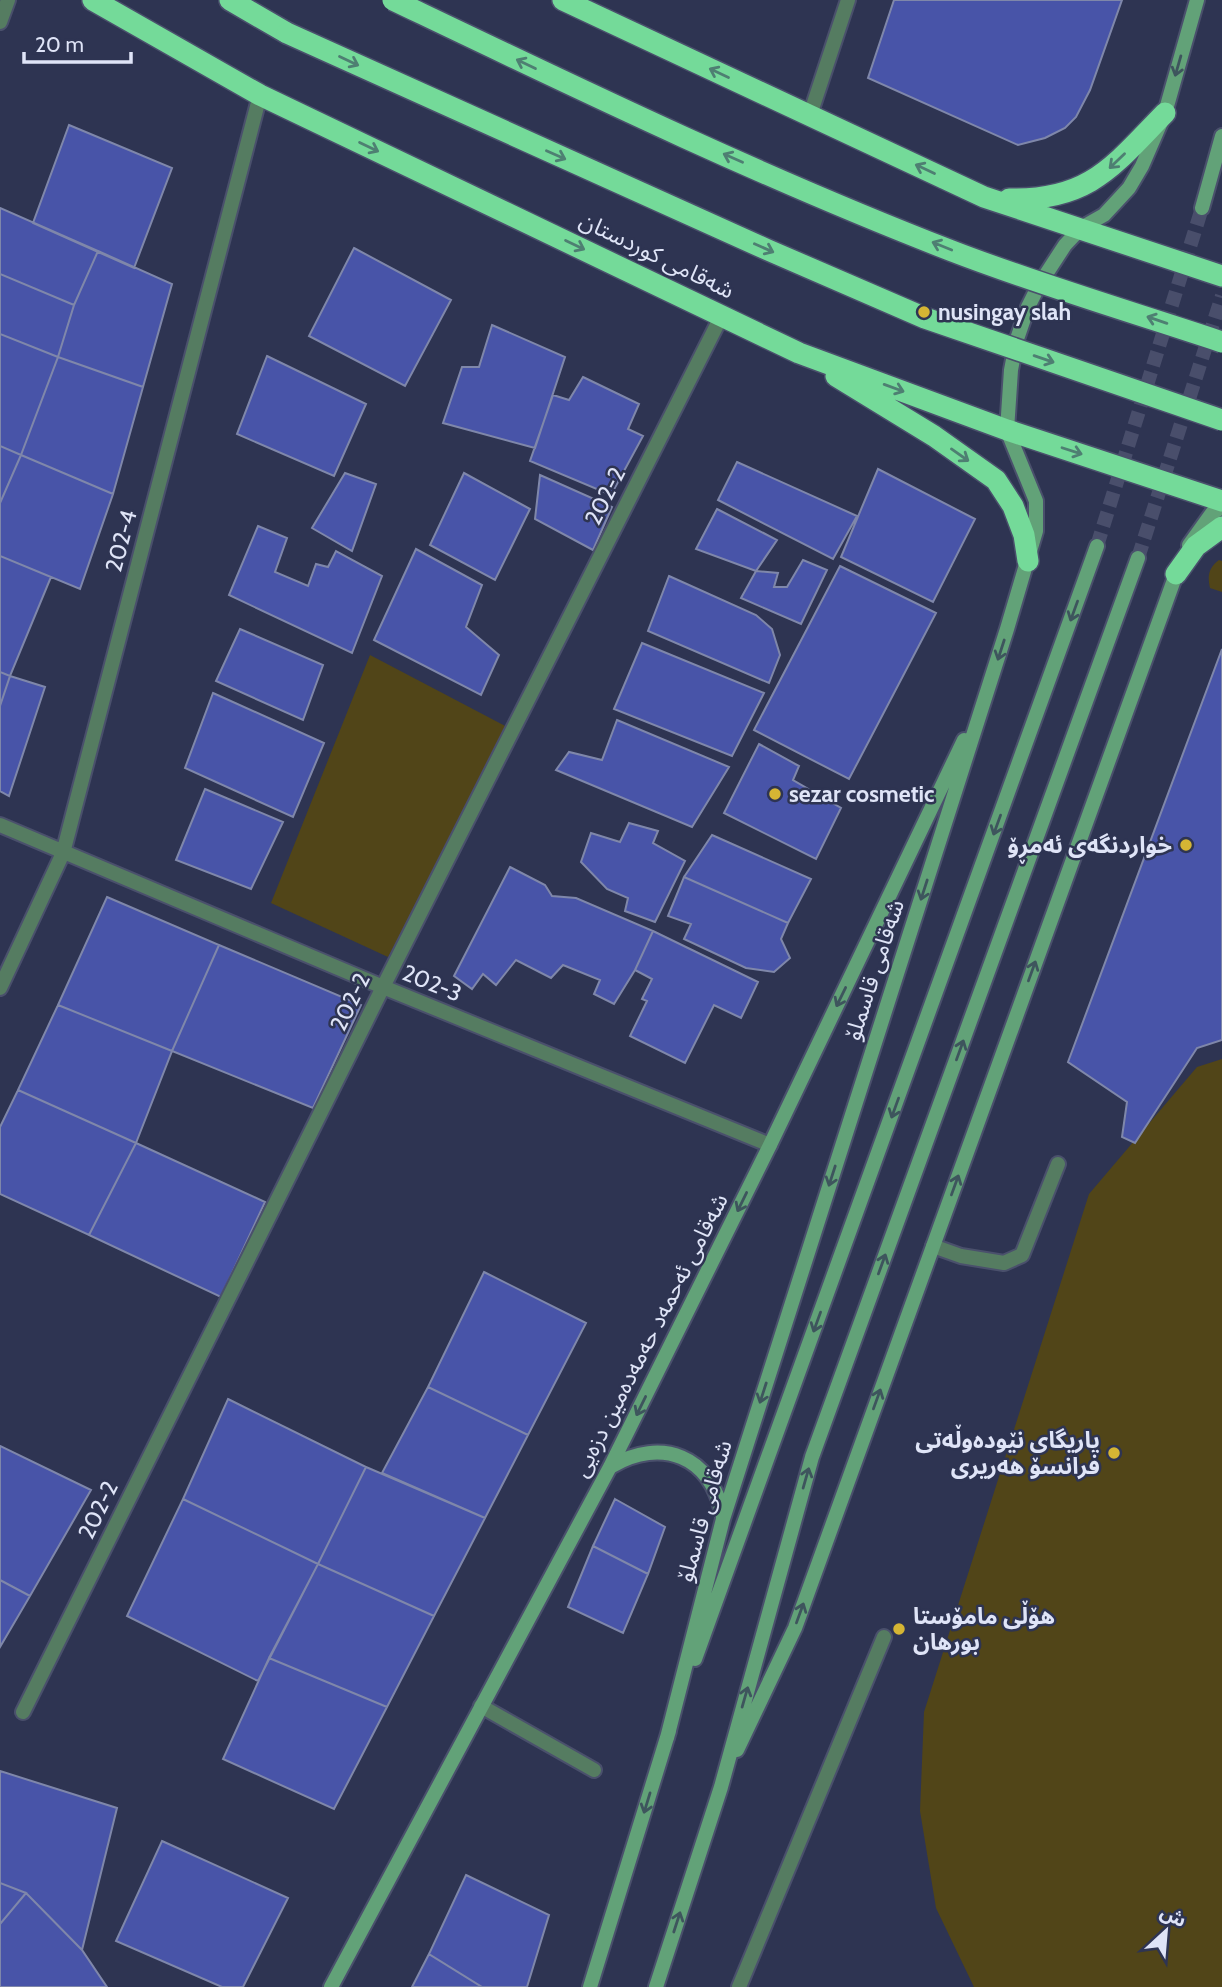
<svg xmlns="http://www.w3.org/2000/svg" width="1222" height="1987" viewBox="0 0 1222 1987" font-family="Cabin,'Noto Sans Arabic',sans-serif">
  <rect width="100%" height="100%" fill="#2e3452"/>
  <path fill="#514518" d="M1219 560 1222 561V592L1210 588C1207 576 1209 567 1219 560Z
    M370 655 513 730 388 957 271 903Z
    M1222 1059V1987H974L936 1908 920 1811 924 1712 1089 1194 1197 1067Z"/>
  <path fill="#4854a8" stroke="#7f87aa" stroke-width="2" d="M894 0H1122L1090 90 1076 117 1065 128 1045 138 1018 145 868 78Z
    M69 125 172 168 134 268 33 223Z
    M0 208 98 251 74 305 0 274Z
    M354 248 451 300 405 386 309 336Z
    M98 251 172 284 143 387 58 357 74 305Z
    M0 274 74 305 58 357 0 334Z
    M492 325 565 357 535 448 443 423 462 367H479Z
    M0 334 58 357 21 455 0 446Z
    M267 356 366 404 334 476 237 434Z
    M58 357 143 387 113 494 21 455Z
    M583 377 639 404 628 429 643 436 611 495 530 461 553 395 569 400Z
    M0 446 21 455 0 503Z
    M21 455 113 494 80 589 0 556V503Z
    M737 462 857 516 833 559 718 500Z
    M878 469 975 519 933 602 841 557Z
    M345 473 376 484 352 551 312 528Z
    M464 473 530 509 495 580 430 545Z
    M540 475 612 507 593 550 535 519Z
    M717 509 777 540 756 571 696 549Z
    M258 526 287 538 275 572 308 586 316 564 328 567 336 551 382 576 352 653 229 595Z
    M416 549 482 585 466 627 499 655 481 695 374 640Z
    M0 556 51 577 10 676 0 672Z
    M803 560 827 570 801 624 741 598 756 571 778 573 774 587H787Z
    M840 566 936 613 849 779 754 730Z
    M669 576 756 615 772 629 780 655 769 683 648 631Z
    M240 629 323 665 303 720 216 681Z
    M642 643 764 693 732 756 614 709Z
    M1222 649V1040L1197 1048 1135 1143 1122 1137 1127 1102 1068 1062Z
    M0 672 10 676 0 706Z
    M10 676 45 687 9 796 0 791V706Z
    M213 693 324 743 293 817 185 768Z
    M617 720 729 767 692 827 556 770 569 752 602 760Z
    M759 744 799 766 793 780 841 808 816 859 724 813Z
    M205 789 283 822 251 889 176 860Z
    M629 823 658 831 653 843 685 861 655 922 625 911 628 898 607 889 581 862 591 833 620 842Z
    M712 835 811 879 788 923 684 877Z
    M510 867 545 885 552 896 576 898 653 931 635 970 614 1004 594 994 600 980 563 965 551 978 516 960 496 985 483 974 472 989 454 976Z
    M684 877 788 923 781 939 790 958 774 972 746 968 684 939 691 924 668 916Z
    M107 897 219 945 172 1051 58 1005Z
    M653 931 758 982 741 1018 714 1005 685 1063 630 1036 647 1001 642 999 652 979 635 970Z
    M219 945 361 1005 313 1108 172 1051Z
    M58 1005 172 1051 136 1143 18 1090Z
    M18 1090 136 1143 89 1235 0 1194V1127Z
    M136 1143 265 1202 221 1297 89 1235Z
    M484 1272 586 1323 528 1435 428 1387Z
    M428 1387 528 1435 485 1518 382 1473Z
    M228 1399 366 1467 318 1564 183 1499Z
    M0 1446 91 1490 30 1596 0 1580Z
    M366 1467 485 1518 434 1616 318 1564Z
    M183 1499 318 1564 258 1681 127 1616Z
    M615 1499 665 1527 648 1574 593 1546Z
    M593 1546 648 1574 623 1633 568 1607Z
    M318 1564 434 1616 387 1707 269 1658Z
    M0 1580 30 1596 0 1647Z
    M269 1658 387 1707 334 1809 223 1759Z
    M0 1771 117 1808 82 1950 26 1893 0 1883Z
    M162 1841 288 1898 243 1987H222L116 1941Z
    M466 1875 549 1915 527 1987H482L429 1954Z
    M0 1883 26 1893 0 1924Z
    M26 1893 82 1950 107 1987H0V1924Z
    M429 1954 482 1987H412Z"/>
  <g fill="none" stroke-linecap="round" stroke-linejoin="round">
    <path stroke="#494e6b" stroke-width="14" stroke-dasharray="14 7" stroke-linecap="butt" d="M1097 546 1202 208
      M1138 558 1222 296"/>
    <g stroke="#4a506c" stroke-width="18">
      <path id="lane" d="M933 1246 961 1256 1004 1263 1022 1255 1058 1164
        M481 1706 594 1770
        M739 1987 884 1637"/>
    </g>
    <g stroke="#4a506c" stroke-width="18">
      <path id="street" d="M0 22 8 0
        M810 115 848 0
        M0 825 383 987 770 1145
        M0 988 63 853 260 95
        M23 1712 383 987 722 315"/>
    </g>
    <g stroke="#4a506c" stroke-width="18">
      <path id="secondary" d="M1202 208 1222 136
        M1189 545 1212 513 1222 507
        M612 1466C661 1437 712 1456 722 1514
        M695 1659 1097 546
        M667 1738 723 1519 1007 629 1036 531V501L1007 430 1011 370 1017 339 1028 307 1039 285 1065 245 1081 228 1104 215 1117 201 1129 188 1142 166 1165 113 1197 0
        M737 1750 795 1628 1179 566
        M331 1987 610 1467 770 1145 964 740
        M590 1987 669 1731
        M656 1987 721 1787 812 1457 1138 558"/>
    </g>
    <g stroke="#4a506c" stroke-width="24">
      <path id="highway" d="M93 0 260 95 799 353 1007 430 1222 501
        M230 0 287 33
        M563 0 984 197 1222 276
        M1009 199C1090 201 1114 165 1165 113
        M836 376 934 436 996 480 1013 506 1024 535 1028 561
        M1176 574 1196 546 1222 527"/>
    </g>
    <use href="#lane" stroke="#557c61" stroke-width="14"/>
    <use href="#street" stroke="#557c61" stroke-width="14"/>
    <use href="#secondary" stroke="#62a278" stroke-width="14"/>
    <use href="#highway" stroke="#74da99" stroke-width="21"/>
    <g stroke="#4a506c" stroke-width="24" stroke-linecap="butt">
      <path id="highway-bridge" d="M393 0C577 88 761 177 952 251 1040 285 1132 312 1222 342
        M287 33 768 250 925 318 1222 420"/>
    </g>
    <use href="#highway-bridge" stroke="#74da99" stroke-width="21"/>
  </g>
  <defs><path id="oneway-shaft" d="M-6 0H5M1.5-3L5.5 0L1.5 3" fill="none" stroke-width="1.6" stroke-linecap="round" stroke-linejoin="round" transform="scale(1.75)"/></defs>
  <g stroke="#4e7f72">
    <use href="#oneway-shaft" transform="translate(349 61) rotate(25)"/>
    <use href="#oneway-shaft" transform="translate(526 64) rotate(-154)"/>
    <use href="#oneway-shaft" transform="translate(719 73) rotate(-155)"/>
    <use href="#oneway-shaft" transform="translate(369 147) rotate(26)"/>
    <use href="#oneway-shaft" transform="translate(556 155) rotate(24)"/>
    <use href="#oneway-shaft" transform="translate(733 158) rotate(-156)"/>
    <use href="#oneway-shaft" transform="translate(1117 161) rotate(136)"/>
    <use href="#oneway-shaft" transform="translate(925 169) rotate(-155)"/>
    <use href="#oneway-shaft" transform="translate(575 245) rotate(26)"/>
    <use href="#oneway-shaft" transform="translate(942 246) rotate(-158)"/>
    <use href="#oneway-shaft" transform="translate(764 248) rotate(24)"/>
    <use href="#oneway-shaft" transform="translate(1157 320) rotate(-161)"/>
    <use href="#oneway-shaft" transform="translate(1044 359) rotate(19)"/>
    <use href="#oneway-shaft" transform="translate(894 388) rotate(20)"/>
    <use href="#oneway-shaft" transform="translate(1072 451) rotate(18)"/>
    <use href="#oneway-shaft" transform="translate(960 455) rotate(35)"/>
  </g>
  <g stroke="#3e555d">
    <use href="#oneway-shaft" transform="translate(1178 66) rotate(106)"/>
    <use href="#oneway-shaft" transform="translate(1074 611) rotate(110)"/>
    <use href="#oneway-shaft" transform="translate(1001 650) rotate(108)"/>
    <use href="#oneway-shaft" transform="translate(997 825) rotate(110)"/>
    <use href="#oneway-shaft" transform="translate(924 890) rotate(108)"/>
    <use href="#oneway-shaft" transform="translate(1032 971) rotate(-70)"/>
    <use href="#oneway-shaft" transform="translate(841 997) rotate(116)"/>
    <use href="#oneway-shaft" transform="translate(960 1050) rotate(-70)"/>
    <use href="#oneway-shaft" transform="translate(895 1108) rotate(110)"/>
    <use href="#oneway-shaft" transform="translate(832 1176) rotate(108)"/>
    <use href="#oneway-shaft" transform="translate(955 1185) rotate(-70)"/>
    <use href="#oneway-shaft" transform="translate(742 1202) rotate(116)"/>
    <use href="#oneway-shaft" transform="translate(882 1264) rotate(-70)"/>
    <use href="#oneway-shaft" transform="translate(817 1322) rotate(110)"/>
    <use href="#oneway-shaft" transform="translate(763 1393) rotate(108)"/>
    <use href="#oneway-shaft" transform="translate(877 1399) rotate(-70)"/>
    <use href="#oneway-shaft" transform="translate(641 1406) rotate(116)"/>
    <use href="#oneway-shaft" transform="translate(806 1478) rotate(-74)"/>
    <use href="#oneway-shaft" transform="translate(800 1613) rotate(-70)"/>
    <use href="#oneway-shaft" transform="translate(745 1697) rotate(-74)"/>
    <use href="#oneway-shaft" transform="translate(647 1803) rotate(107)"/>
    <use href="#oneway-shaft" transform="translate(677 1922) rotate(-72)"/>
  </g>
  <g fill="#d5b534" stroke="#2e3452" stroke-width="2.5">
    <circle cx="924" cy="312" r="7"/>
    <circle cx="775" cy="794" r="7"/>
    <circle cx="1186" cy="845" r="7"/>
    <circle cx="1114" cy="1453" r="7"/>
    <circle cx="899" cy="1629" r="7"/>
  </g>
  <g text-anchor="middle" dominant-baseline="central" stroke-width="5" stroke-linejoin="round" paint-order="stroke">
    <g font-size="23" fill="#dfe4f7" stroke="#2e3452">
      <text transform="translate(657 255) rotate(26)">شەقامی کوردستان</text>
      <text transform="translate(605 496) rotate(-63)">202-2</text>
      <text transform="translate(121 541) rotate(-75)">202-4</text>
      <text transform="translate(874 970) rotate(-72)">شەقامی قاسملۆ</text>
      <text transform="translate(432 983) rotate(22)">202-3</text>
      <text transform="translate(350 1002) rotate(-64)">202-2</text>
      <text transform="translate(650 1335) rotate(-63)">شەقامی ئەحمەد حەمەدەمین دزەیی</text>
      <text transform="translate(98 1510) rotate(-64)">202-2</text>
      <text transform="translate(704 1511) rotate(-74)">شەقامی قاسملۆ</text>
    </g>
    <g font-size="23" font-weight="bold" fill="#dfe4f7" stroke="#2e3452" text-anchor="start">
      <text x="938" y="312">nusingay slah</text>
      <text x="789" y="794">sezar cosmetic</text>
      <text x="1172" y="845" text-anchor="end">خواردنگەی ئەمڕۆ</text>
      <text x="1100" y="1440" text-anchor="end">یاریگای نێودەوڵەتی<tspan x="1100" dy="26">فرانسۆ هەریری</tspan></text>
      <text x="913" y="1616">هۆڵی مامۆستا<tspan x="913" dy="26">بورهان</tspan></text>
    </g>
  </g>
  <g transform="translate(1166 1931) rotate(26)" stroke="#2e3452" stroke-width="5" paint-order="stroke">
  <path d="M0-5L12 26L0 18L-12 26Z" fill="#dfe4f7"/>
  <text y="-10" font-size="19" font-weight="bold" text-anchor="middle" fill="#dfe4f7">ش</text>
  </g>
  <path d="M24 52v10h107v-10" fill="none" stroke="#dfe4f7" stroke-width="3.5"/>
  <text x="35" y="52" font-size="21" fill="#dfe4f7" stroke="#2e3452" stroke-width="5" paint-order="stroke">20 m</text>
</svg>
